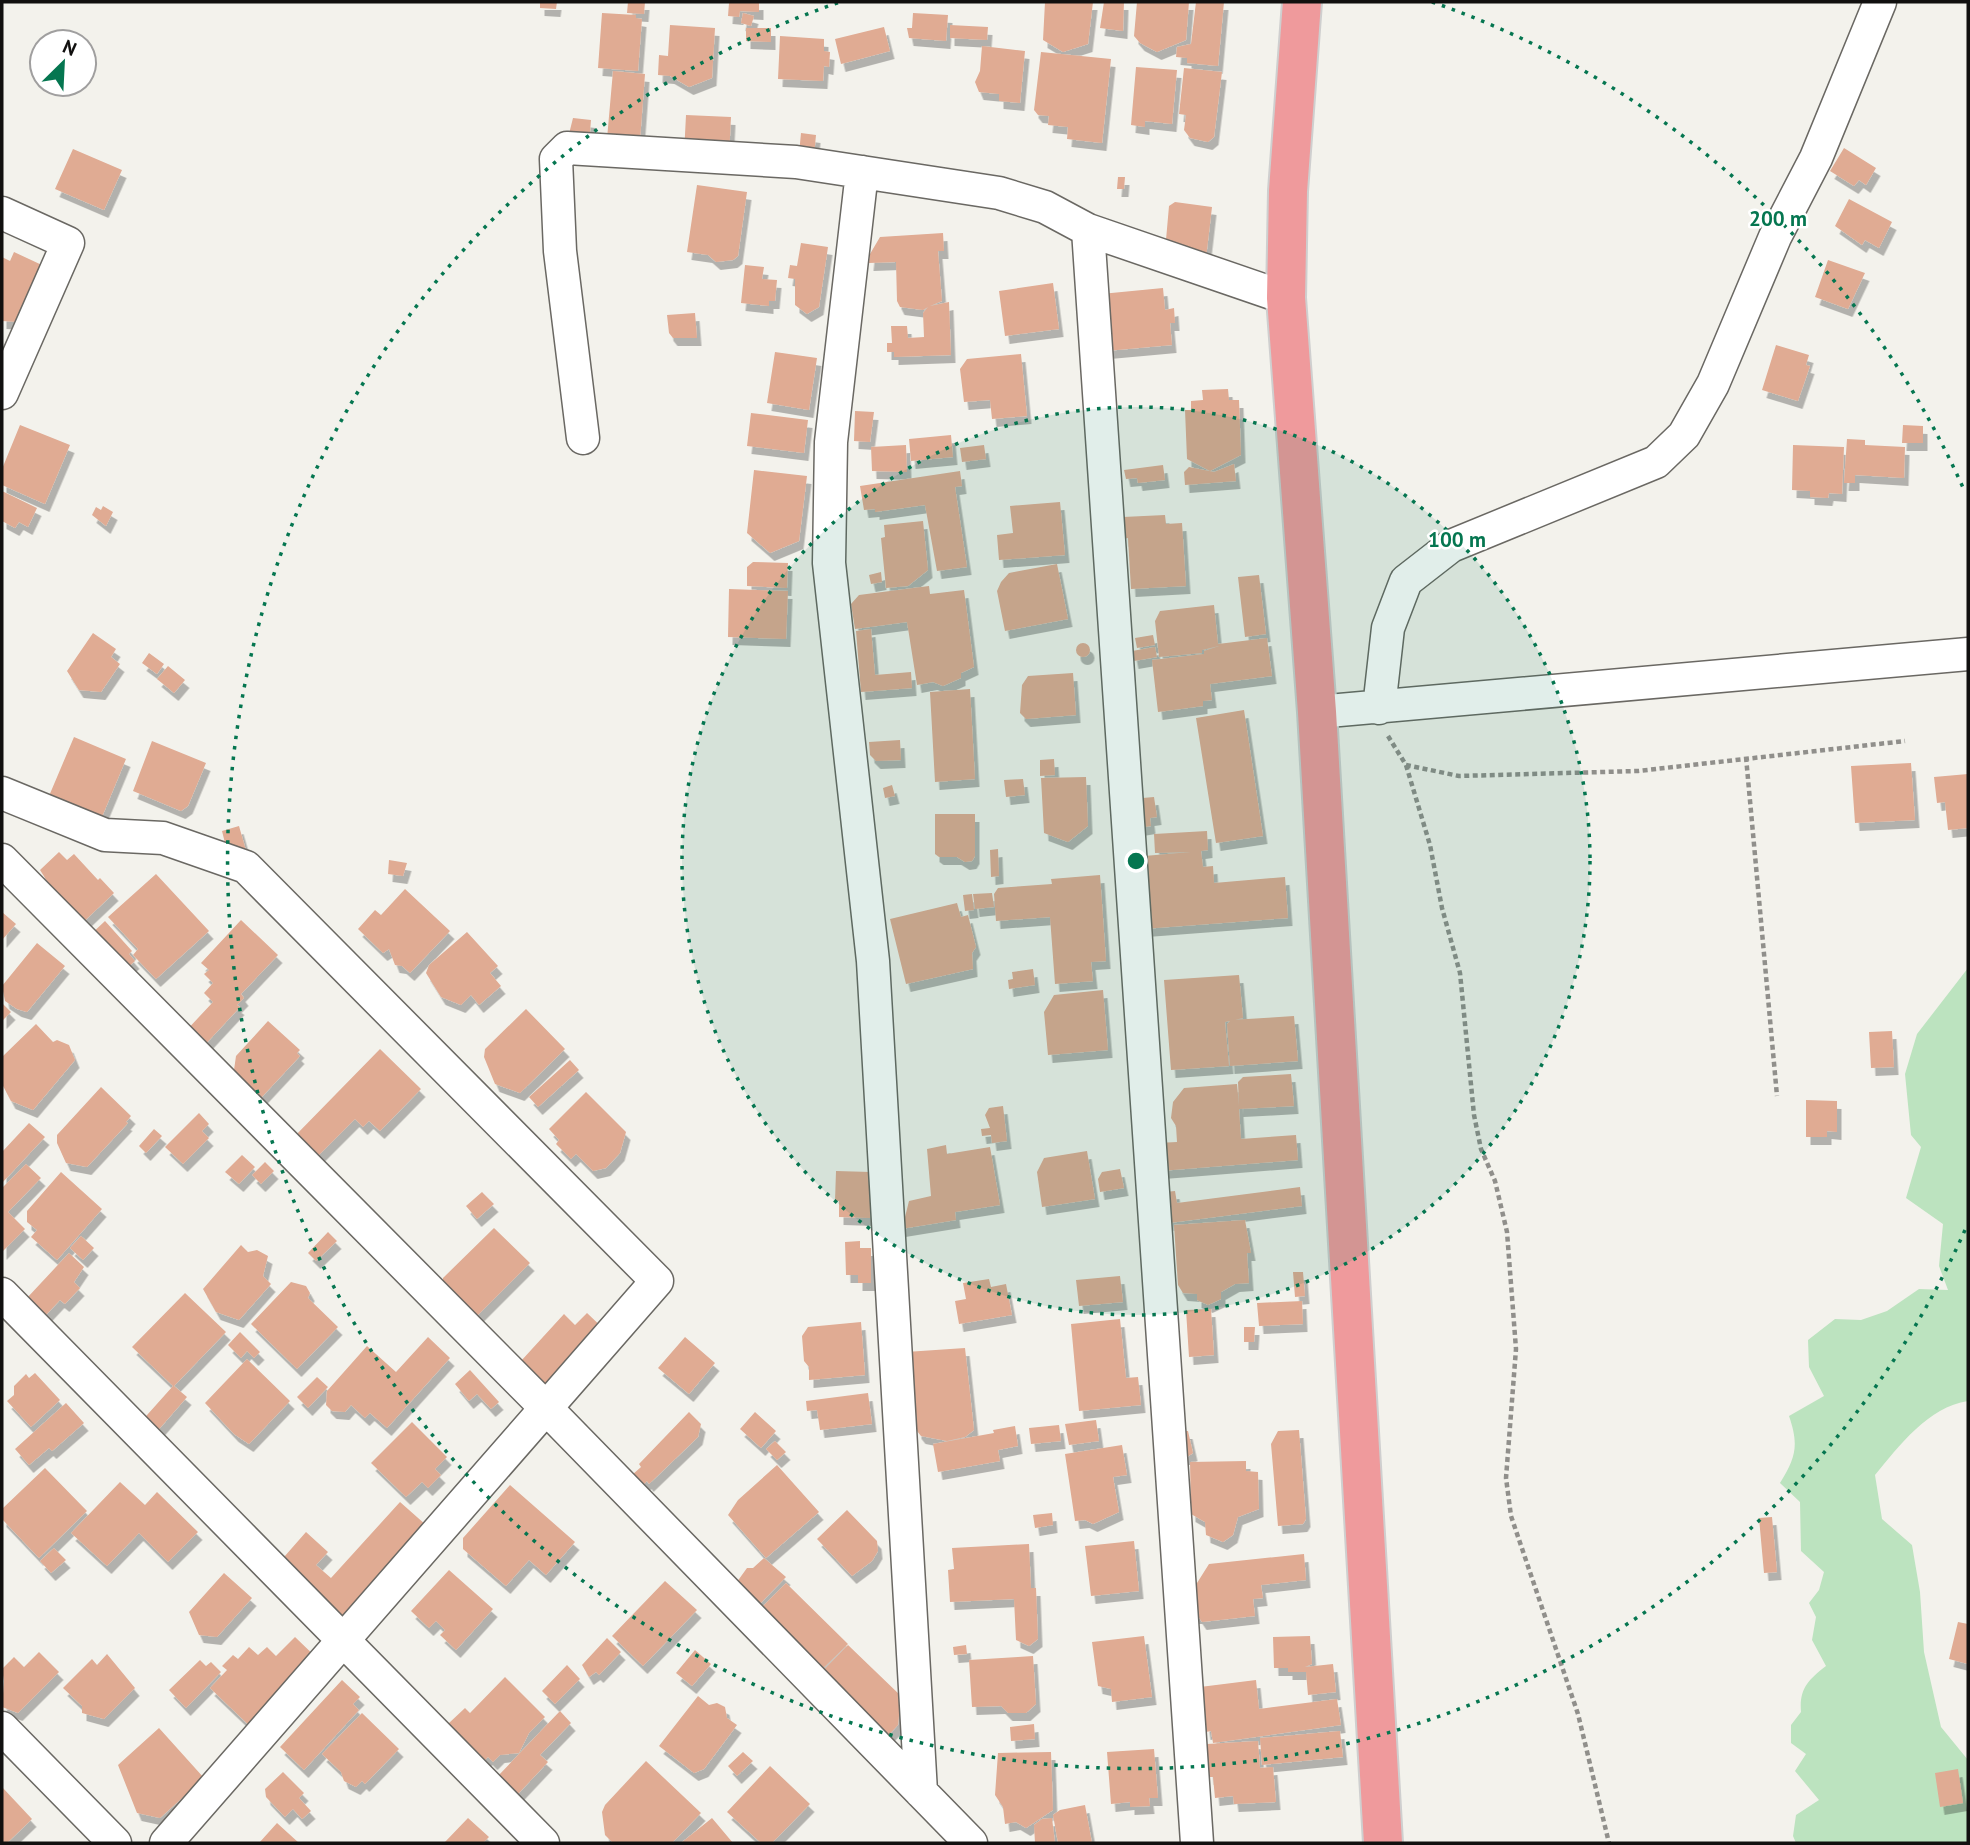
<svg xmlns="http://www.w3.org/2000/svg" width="1970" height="1845" viewBox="0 0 1970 1845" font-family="'PT Sans',sans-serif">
  <defs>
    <filter id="shadow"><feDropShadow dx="4.5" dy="8" stdDeviation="0" flood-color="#0004"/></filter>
  </defs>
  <rect width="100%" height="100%" fill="#f3f2ec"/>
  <path fill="#bce3bf" d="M1968 968V1401C1928 1407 1899 1446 1875 1475L1882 1519 1912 1545 1920 1592 1924 1652 1941 1727 1968 1760V1843H1796L1793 1836 1796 1815 1819 1800 1795 1771 1806 1754 1791 1743V1725L1801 1712C1799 1689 1808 1680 1826 1666L1812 1640 1816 1617 1809 1603 1819 1590 1824 1572 1801 1551 1800 1502 1780 1483C1796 1457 1799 1445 1789 1416L1824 1396 1809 1367 1808 1340 1835 1319 1861 1320 1887 1311 1919 1289 1948 1290 1939 1266 1943 1224 1906 1198 1921 1147 1911 1135 1905 1074 1917 1034Z"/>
  <path fill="#e0ab93" filter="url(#shadow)" d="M540 2H557L556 9 540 8Z
    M628 2H645L644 14 627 13Z
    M759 2V12L740 11 739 17 728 16 729 3Z
    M1045 2H1093L1088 44 1063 52 1043 40Z
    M1104 2H1124L1123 31 1100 28Z
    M1137 2H1189L1186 40 1157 52 1140 43 1134 36Z
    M1196 2H1224L1218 66 1187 63V58L1176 57 1177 47 1191 44Z
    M602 13 636 15V18L642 19 638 71 598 68Z
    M743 13 754 16 751 26 741 23Z
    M913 13 948 15 946 41 909 38 907 28H912Z
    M670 25 715 28 712 78 689 87 670 76 658 75 659 55 668 56Z
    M950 25 988 27 987 40 950 38Z
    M884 27 890 51 841 64 835 39Z
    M746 28H771V42L746 41Z
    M780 36 824 39V51L830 52 829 67 824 66 823 81 778 79Z
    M982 46 1025 51 1020 103 999 101V94L979 92 975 82 980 71Z
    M1041 52 1111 59 1102 143 1067 139 1068 127 1048 125 1049 116 1038 115 1034 110Z
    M1136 67 1177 70 1172 124 1145 121V127L1131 125Z
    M1184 68 1222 72 1214 137 1208 142 1190 138 1184 130 1186 115 1179 114Z
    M613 71 645 74 639 153 606 150Z
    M686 115 731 117 729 156 684 154Z
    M573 118 591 120 589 144 568 138Z
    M801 133 816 135 814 156 799 154Z
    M1844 148 1876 168 1866 185 1859 180 1854 186 1830 171Z
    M73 149 122 170 104 210 55 189Z
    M1118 177H1125L1124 189H1117Z
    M697 185 747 192 738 256 733 260 716 262 708 255 687 252Z
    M1849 199 1892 222 1879 248 1865 240 1862 245 1835 226Z
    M1175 202 1212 207 1206 258 1166 240 1169 206Z
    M943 233 944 251H938L942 301 930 306 949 302 951 355 894 357V352H887V343H892L891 326H907L908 338 924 337 923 313 928 307 923 310 900 307 897 301 896 262 869 263 870 254 880 237Z
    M801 243 828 247 819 307 807 314 795 305V279L788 278 790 265 797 266Z
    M14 252 44 266 19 322 2 321V257L10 261Z
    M1828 260 1865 273 1848 309 1815 297Z
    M745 265 764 267 762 279 777 280 775 301H769V306L741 303Z
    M1053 283 1059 329 1005 336 999 291Z
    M1163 288 1165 310 1174 308 1175 323H1170L1172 345 1106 351 1101 294Z
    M695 313 697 338H673L669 333 667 315Z
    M1776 345 1809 355 1806 365 1810 366 1798 401 1762 390Z
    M775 352 817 358 809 410 767 403Z
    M1021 354 1027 416 992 419 990 400 964 402 960 369 967 359Z
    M1228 389 1229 400H1239L1241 455 1210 471 1187 459 1185 410H1191V401L1203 400 1202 390Z
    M855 411 874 412 870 442 854 441Z
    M751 413 808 420 804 453 747 446Z
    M20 425 70 445 45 504 2 485V469Z
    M1903 425 1923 426V443H1902Z
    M951 435 953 457 911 461 909 439Z
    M1847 439 1865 440V445L1905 447 1904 478 1855 475V483H1844Z
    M906 445 907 472 872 471 871 447Z
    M984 445 986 459 962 462 960 448Z
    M1793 445 1844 447 1842 494 1829 493 1828 498 1810 497V491L1792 490Z
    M1234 464 1236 481 1185 485 1184 472 1189 467 1214 472Z
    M1163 465 1165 480 1138 483 1137 478 1126 479 1124 470Z
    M754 470 807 476 799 541 770 553 747 533Z
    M960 471 962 486 955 487 967 567 937 571 925 505 875 512V509L864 510 860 486Z
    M2 491 37 508 28 527 19 522 15 528 2 521Z
    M1060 502 1065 555 999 560 997 535 1013 533 1010 506Z
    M103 506 113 512 106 526 92 515 96 507 101 510Z
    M1165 515 1166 524 1182 523 1186 586 1131 589 1128 538 1124 539 1123 517Z
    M923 521 928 570 908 586 886 588 881 538 885 537 884 525Z
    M753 562 788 563 787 588 747 586V567Z
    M1057 564 1068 619 1005 631 997 591 1001 582 1009 573Z
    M881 572 882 582 871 584 869 575Z
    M1259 575 1266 634 1245 637 1238 577Z
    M929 586 930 594 964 590 974 667 961 673V678L943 686 933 682 917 685 907 622 855 629 851 604 859 595Z
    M729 589 788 591 786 639 728 637Z
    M1214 605 1218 644 1267 638 1272 676 1210 684 1212 700 1203 701V706L1158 712 1152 660 1204 654V651L1219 646 1202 650V653L1159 657 1155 621 1160 611Z
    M871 629 875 675 911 672 912 688 861 692 856 631Z
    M93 633 116 649 111 657 120 664 101 692 79 690 67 671Z
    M1153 635 1155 645 1137 648 1135 638Z
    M1076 650a7 7 0 1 1 14 0a7 7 0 1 1-14 0Z
    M1155 647 1157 657 1134 661 1132 651Z
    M149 653 164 664 157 674 142 663Z
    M168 666 185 680 174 693 157 679Z
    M1073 673 1076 715 1026 719 1020 713 1022 685 1028 676Z
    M970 689 975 779 935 782 930 692Z
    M1244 710 1263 836 1216 843 1196 718Z
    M74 737 126 759 99 824 49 796Z
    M900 740 901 760 876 761 870 755 869 742Z
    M152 741 206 763 188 806 181 811 133 791Z
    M1054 759 1055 775 1040 776V760Z
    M1911 763 1915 820 1855 823 1851 766Z
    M1968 774V828L1948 830 1945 802 1937 803 1934 777Z
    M1086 777 1088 826 1068 842 1044 833 1041 778Z
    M1023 779 1025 795 1006 797 1004 780Z
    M892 785 895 796 885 798 883 788Z
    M1154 797 1157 817 1150 818 1151 826 1139 828 1131 799Z
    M935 814H975V856L972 861 965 862 957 857H939L935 854Z
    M239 826 247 854 229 859 222 831Z
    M1207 831 1208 850 1201 851 1203 867 1213 866 1214 883 1285 877 1288 918 1143 929 1144 856 1191 852 1155 853 1154 834Z
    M998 849 999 876 991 877 990 850Z
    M59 852 67 860 74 854 98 880 100 878 114 893 77 928 40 870Z
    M389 860 407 863 403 876 388 874Z
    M156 874 209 931 156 979 133 955 138 949 108 917Z
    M1100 875 1106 961 1091 962 1093 981 1055 984 1050 917 996 921 994 894 998 888 1052 884 1051 879Z
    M405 889 450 931 410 973 402 966 395 965 389 949 383 953 358 929 375 910 381 915Z
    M992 893 994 907 975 909 973 894Z
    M972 894 974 910 965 911 963 895Z
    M957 903 961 917 968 915 976 947 972 953 973 969 906 984 890 919Z
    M2 912 16 924 2 940Z
    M241 920 278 955 241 994 244 998 237 1005 240 1007 201 1049 184 1033 213 1002 204 993 213 983 204 974 209 970 201 963Z
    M105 921 132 951 129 954 135 961 120 974 88 937Z
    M467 932 498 966 490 973 501 986 479 1005 471 995 461 1005 441 997 426 973 429 965Z
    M37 943 65 966 27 1012 17 1009 5 1001 2 986Z
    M1033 969 1035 985 1009 989 1008 980 1013 979 1012 972Z
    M1239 975 1243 1018 1225 1022 1229 1066 1171 1070 1164 980Z
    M1103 990 1108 1050 1048 1055 1044 1012 1054 995Z
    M2 1003 11 1012 2 1021Z
    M526 1009 565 1049 520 1093 495 1084 484 1057 485 1049Z
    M1294 1016 1298 1061 1230 1066 1227 1024 1231 1020Z
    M268 1021 300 1050 297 1053 300 1056 259 1100 235 1077 234 1070 236 1056Z
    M36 1024 53 1042 57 1040 69 1045 75 1060 33 1110 11 1101 2 1084V1057Z
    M1892 1031 1894 1067 1871 1068 1869 1032Z
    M380 1049 421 1089 380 1131 369 1121 363 1127 355 1119 313 1161 291 1140Z
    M570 1060 579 1070 538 1107 529 1097Z
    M1291 1074 1294 1106 1239 1109 1241 1139 1296 1135 1298 1160 1160 1171 1157 1143 1177 1142 1176 1126 1171 1118 1173 1102 1184 1088 1237 1084 1239 1106 1238 1082 1243 1077Z
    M101 1087 131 1116 126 1122 128 1123 87 1167 66 1163 57 1143V1135Z
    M586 1092 626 1132 620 1153 606 1168 593 1171 576 1154 571 1159 556 1144 559 1140 549 1129Z
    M1806 1100 1837 1101V1132L1827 1131V1137H1806Z
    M1003 1106 1007 1141 992 1143 991 1135 982 1136 981 1129 990 1128 985 1115 989 1108Z
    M199 1113 209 1124 202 1131 209 1138 183 1164 165 1147Z
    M29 1123 45 1137 2 1183V1152Z
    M154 1129 162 1136 146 1153 139 1146Z
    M946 1145 947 1154 990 1147 1000 1205 955 1212 956 1220 901 1229 899 1218 905 1217 909 1201 931 1196 927 1149Z
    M1087 1151 1095 1199 1042 1207 1037 1172 1044 1158Z
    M242 1155 255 1167 239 1184 225 1172Z
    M265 1162 274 1171 261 1184 252 1175Z
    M26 1164 41 1178 8 1212 25 1229 2 1252V1188Z
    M1120 1169 1124 1188 1100 1192 1098 1179 1102 1172Z
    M836 1171 871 1172 870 1218 839 1217V1201H835Z
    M61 1172 102 1209 57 1260 31 1237 37 1230 27 1222V1211Z
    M1300 1187 1302 1206 1169 1223 1165 1192 1175 1191 1177 1203Z
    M482 1192 494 1204 477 1219 466 1206Z
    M1245 1220 1251 1253H1247L1249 1283 1235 1284 1221 1292V1299L1208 1305 1197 1300V1294L1183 1293 1178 1285 1174 1225Z
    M494 1228 530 1263 474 1319 443 1284V1278Z
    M328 1232 337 1241 316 1261 308 1253Z
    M81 1236 94 1248 83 1260 70 1248Z
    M860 1241V1248H871V1283H858V1275H846L845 1242Z
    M241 1245 248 1252 257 1250 268 1256 263 1276 271 1284 239 1320 216 1312 203 1289Z
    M69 1253 84 1267 74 1282 80 1288 65 1304 60 1300 45 1316 27 1298Z
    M1293 1272H1303L1305 1296 1295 1297Z
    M1120 1276 1123 1302 1079 1306 1076 1280Z
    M989 1279 991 1287 1006 1284 1012 1315 959 1324 955 1301 966 1299 963 1283Z
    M291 1282 306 1286 310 1293 308 1298 338 1327 297 1369 251 1324Z
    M185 1293 226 1332 174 1386 187 1397 153 1436 139 1424 173 1386 132 1347Z
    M1302 1301 1303 1324 1259 1326 1257 1303Z
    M1211 1309 1214 1355 1189 1357 1186 1310Z
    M587 1313 607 1332 550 1394 528 1379 534 1373 521 1361 564 1314 575 1325Z
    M1120 1319 1126 1378 1138 1377 1141 1405 1079 1411 1071 1324Z
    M861 1322 865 1375 809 1380V1367L804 1361 802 1336 808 1327Z
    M1244 1327H1255L1254 1342H1244Z
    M240 1332 260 1352 254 1358 247 1351 241 1358 228 1345Z
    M428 1337 450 1358 387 1428 370 1413 365 1418 351 1405 345 1412 332 1411 326 1405 327 1391 367 1346 396 1372Z
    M685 1337 715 1363 689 1394 658 1368Z
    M965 1348 974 1430 965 1437 947 1441 921 1436 917 1431 914 1380 908 1381 906 1352Z
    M247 1359 290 1401 249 1444 234 1434 205 1403Z
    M470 1370 499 1402 491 1409 477 1394 469 1401 455 1384Z
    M35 1373 60 1400 31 1427 7 1401 14 1395V1386L26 1374 29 1378Z
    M317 1377 328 1387 308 1408 297 1397Z
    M868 1393 872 1424 820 1430 817 1410 807 1411 806 1401Z
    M66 1403 84 1423 52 1451 49 1448 29 1465 15 1449Z
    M689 1412 701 1424 698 1437 649 1484 647 1481 642 1486 632 1475 641 1467 639 1464Z
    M755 1412 776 1431 761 1448 740 1429Z
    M1096 1420 1099 1441 1069 1445 1065 1424Z
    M412 1422 447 1457 435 1469 441 1475 428 1488 422 1482 406 1497 371 1463Z
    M1059 1425 1061 1441 1031 1444 1029 1428Z
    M1015 1426 1018 1446 998 1450 1000 1461 938 1472 933 1444 994 1433 993 1430Z
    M1299 1430 1306 1519 1303 1524 1278 1526 1271 1444 1278 1431Z
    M1176 1431H1188L1193 1453 1187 1457H1182Z
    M775 1441 786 1452 777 1460 766 1449Z
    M1122 1445 1127 1475 1113 1477 1119 1512 1093 1524 1085 1520 1075 1521 1065 1454Z
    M1246 1461V1471L1258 1472 1259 1509 1238 1517 1233 1535 1223 1542 1206 1535 1205 1522 1191 1514 1190 1462Z
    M777 1465 819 1512 766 1558 728 1515 738 1500Z
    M45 1468 87 1511 39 1558 2 1519V1509Z
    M120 1482 145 1505 157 1492 198 1532 168 1562 139 1533 107 1566 71 1533Z
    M510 1485 575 1542 546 1575 529 1560 506 1586 463 1549V1538Z
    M400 1502 426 1525 339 1620 277 1565 306 1532 328 1552 316 1565 331 1578Z
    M847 1510 877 1541 878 1551 872 1561 852 1576 817 1539Z
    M1052 1513 1053 1525 1035 1528 1033 1515Z
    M1772 1517 1777 1572 1764 1573 1759 1518Z
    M1134 1541 1139 1591 1091 1596 1085 1546Z
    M1029 1544 1031 1588H1036L1038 1639 1029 1646 1016 1640 1014 1599 950 1602 948 1570 954 1569 952 1548Z
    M54 1548 66 1560 51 1573 40 1561Z
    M1304 1554 1306 1580 1261 1585 1263 1598 1253 1599 1255 1616 1202 1622 1198 1616H1190L1188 1583H1197L1209 1564Z
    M764 1558 786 1577 751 1613 734 1586 747 1568H753Z
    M449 1570 493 1609 456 1650 440 1635 445 1630 436 1621 429 1628 411 1611Z
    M224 1573 252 1598 217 1637 199 1635 189 1612Z
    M665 1581 697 1610 643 1666 612 1636Z
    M786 1583 848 1644 814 1677 753 1616Z
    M1958 1622 1968 1624V1664L1949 1659Z
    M1144 1636 1152 1697 1112 1702 1111 1689 1098 1686 1092 1642Z
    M1310 1636 1312 1664 1305 1667 1333 1664 1336 1692 1308 1695 1306 1672H1288V1668H1274L1273 1637Z
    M295 1637 321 1662 255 1731 210 1688 227 1670 222 1666 233 1655 238 1659 249 1647 258 1655 267 1647 276 1656Z
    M607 1638 621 1652 599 1675 596 1672 589 1677 582 1665Z
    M848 1645 901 1696 898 1725 881 1743 815 1679Z
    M966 1645 967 1654 954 1655 953 1647Z
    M695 1650 711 1664 692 1686 676 1673Z
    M39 1652 59 1672 18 1713 2 1707 4 1681 2 1669 14 1657 24 1667Z
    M107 1654 135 1688 104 1719 82 1713V1706L63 1688 92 1659 97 1665Z
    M1033 1656 1036 1704 1026 1713H1008L1001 1706 972 1707 969 1660Z
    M200 1660 206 1666 211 1662 221 1672 186 1708 169 1690Z
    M567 1665 580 1679 555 1704 542 1691Z
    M505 1677 545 1717 529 1733 519 1753 500 1755 493 1762 488 1757 478 1767 452 1741 458 1734 448 1724 465 1708 470 1713Z
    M342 1680 360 1697 353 1704 359 1710 304 1770 280 1747Z
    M1256 1680 1259 1709 1337 1699 1341 1725 1213 1743 1211 1731 1206 1732 1200 1687Z
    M698 1696 709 1705 717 1703 725 1707 727 1718 737 1725 704 1769 694 1773 659 1746Z
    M560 1711 571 1723 540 1755 548 1762 517 1795 497 1777Z
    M362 1713 399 1749 365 1784 362 1781 356 1787 344 1781 341 1772 322 1754Z
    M1034 1724 1035 1739 1011 1741 1010 1727Z
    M159 1728 204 1778 160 1818 137 1813 118 1765Z
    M1340 1731 1343 1757 1262 1765 1260 1738Z
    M1258 1741 1260 1768 1273 1767 1276 1802 1234 1804 1233 1796 1215 1798 1213 1777H1209L1207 1744Z
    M1154 1749 1158 1798H1149L1150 1806 1130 1807V1802L1111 1804 1107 1752Z
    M743 1752 753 1761 737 1776 728 1766Z
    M1051 1752 1053 1810 1026 1828 1016 1822 1005 1824 1003 1807 995 1795 998 1753Z
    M646 1761 701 1813 672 1843H613L605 1835 602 1812 605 1805Z
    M770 1766 810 1804 772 1843H761L727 1812Z
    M1958 1769 1963 1803 1940 1807 1935 1773Z
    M283 1772 304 1793 299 1798 311 1811 302 1819 293 1809 285 1817 266 1797 265 1789Z
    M2 1787 32 1819 7 1843H2Z
    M1085 1805 1092 1843H1058L1053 1815 1060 1810Z
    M468 1818 489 1837 483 1843H444Z
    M712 1818 733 1843H681Z
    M1052 1818 1055 1843H1035L1034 1825 1042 1819Z
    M277 1823 299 1843H259Z"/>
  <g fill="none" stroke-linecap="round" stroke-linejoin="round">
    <g stroke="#6a6863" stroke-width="35">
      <path id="minor" d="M862 172 831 442 829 563 873 961 921 1792
        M2 213 68 243 2 393
        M1088 230 1197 1843
        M583 438 560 251 556 159 567 148 796 162 999 193 1045 207 1088 230 1286 298
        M1379 708 1388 628 1406 581 1451 546 1656 462 1684 435 1713 384 1775 237 1816 158 1880 2
        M1317 712 1968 654
        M2 793 105 835 163 838 246 867 657 1281 166 1843
        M2 860 546 1408 971 1843
        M2 1294 543 1843
        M2 1728 115 1843"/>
    </g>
    <g stroke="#cfcfcf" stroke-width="42">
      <path id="major" d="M1302 2 1288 191 1286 298 1317 712 1383 1843"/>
    </g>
    <path stroke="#908f8b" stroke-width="4.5" stroke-dasharray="5 3.5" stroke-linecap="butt" d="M1388 736 1406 765 1459 776 1638 771 1905 741
      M1746 757 1777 1096
      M1406 765 1430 845 1442 908 1460 973 1474 1115 1481 1149 1495 1181 1507 1232 1516 1349 1506 1478 1511 1516 1578 1714 1609 1843"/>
    <use href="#minor" stroke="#fff" stroke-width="32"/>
    <use href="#major" stroke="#ef9a9c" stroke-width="38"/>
  </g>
  <circle cx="1136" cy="861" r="454" fill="#057650" fill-opacity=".12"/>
  <g fill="none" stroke="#057650" stroke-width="3.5" stroke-dasharray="3.5 7">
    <circle cx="1136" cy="861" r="454"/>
    <path d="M1965 1230A908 908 0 1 1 840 2M1432 2A908 908 0 0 1 1965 492"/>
  </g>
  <circle cx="1136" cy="861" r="10" fill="#057650" stroke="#fff" stroke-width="3.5"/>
  <g font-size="21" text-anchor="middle" font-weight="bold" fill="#057650" stroke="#fff" stroke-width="5" stroke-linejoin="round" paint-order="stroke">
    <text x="1778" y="226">200 m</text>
    <text x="1457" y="547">100 m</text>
  </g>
  <rect width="1970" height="1845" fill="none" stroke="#11100f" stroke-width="7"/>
  <g transform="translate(63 63) rotate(24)"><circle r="33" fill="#ffffff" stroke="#a09f9f" stroke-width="2"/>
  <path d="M0-5L12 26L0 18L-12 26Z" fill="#057650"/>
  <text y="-10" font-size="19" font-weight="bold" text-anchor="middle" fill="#11100f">N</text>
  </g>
</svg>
